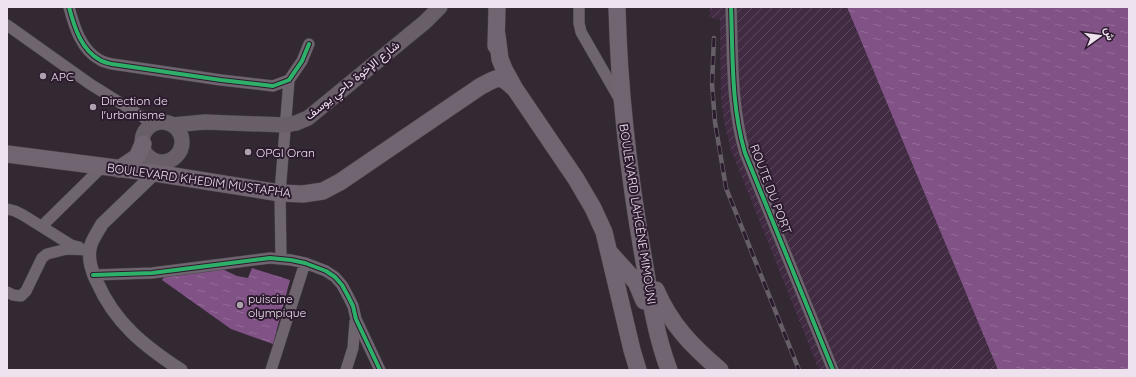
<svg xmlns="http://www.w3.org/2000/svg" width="1136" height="377" viewBox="0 0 1136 377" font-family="Quicksand,Vazirmatn,sans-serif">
  <defs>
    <pattern id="industrial-furrows" width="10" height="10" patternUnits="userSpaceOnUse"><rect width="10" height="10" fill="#412b43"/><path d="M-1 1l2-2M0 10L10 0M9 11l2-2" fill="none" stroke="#5d495e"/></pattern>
    <pattern id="water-ripples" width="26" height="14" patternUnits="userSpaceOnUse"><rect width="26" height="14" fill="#815286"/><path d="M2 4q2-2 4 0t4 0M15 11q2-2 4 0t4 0" fill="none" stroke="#936b97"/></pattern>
  </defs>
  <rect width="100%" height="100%" fill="#322933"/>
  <path fill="url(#industrial-furrows)" d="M709 7H847L998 370H819L731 150 724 122 721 98 720 20 709 17 710 8Z"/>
  <path fill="url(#water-ripples)" d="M847 7H1129V370H998Z
    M252 268 290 280 273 344 231 329 162 280 166 274 222 269 237 276 248 278Z"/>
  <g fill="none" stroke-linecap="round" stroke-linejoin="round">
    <g stroke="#4b444c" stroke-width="12">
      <path id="minor" d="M69 7C74 26 81 50 100 60 103 62 108 63 112 64L221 80 273 86 289 80 302 61 309 44
        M579 7V23L581 32 620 100
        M731 7C733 56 731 106 745 153L833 370
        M7 25 90 84 154 124
        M7 209 15 211 23 215 71 245 79 247
        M42 226 102 167
        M281 258 280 193 289 80
        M93 275 152 273 270 258 291 260 305 263 326 271 335 277 342 285 348 296 353 306 356 319 380 370
        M7 292 13 295 21 296 26 291 42 258 47 254 67 249 89 250
        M271 370 305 263
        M346 370 353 348 355 322"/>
    </g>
    <g stroke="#4b444c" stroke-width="14">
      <path id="tertiary" d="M155 173 102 224C98 232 91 240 90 249 88 259 92 273 97 282 115 323 144 346 181 370"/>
    </g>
    <g stroke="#4b444c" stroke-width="16">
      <path id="secondary" d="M142 142a20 20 0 1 1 40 0a20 20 0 1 1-40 0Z
        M172 125 205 122 285 125 296 123 308 118 425 22 440 7"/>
    </g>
    <g stroke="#4b444c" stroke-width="18">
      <path id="primary" d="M617 7C619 92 629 177 644 261 650 297 656 336 669 370
        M497 35 500 59 504 69 515 89 576 179 593 208 604 232 632 350 638 370
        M496 46 497 7
        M7 154 155 173 280 193 303 194 323 191 340 182 481 86C499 77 499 74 515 89
        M119 169 137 157 143 144
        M609 252 636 282 644 301
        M656 290C671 325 692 346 720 370"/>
    </g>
    <use href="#minor" stroke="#6e656e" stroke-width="11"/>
    <use href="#tertiary" stroke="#6e656e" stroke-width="13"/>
    <use href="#secondary" stroke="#685f69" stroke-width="15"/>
    <use href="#primary" stroke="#706571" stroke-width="17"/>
    <g stroke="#665f67" stroke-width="4.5">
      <path id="rail" d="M714 38 712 84 715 122 726 188 799 370"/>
    </g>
    <use href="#rail" stroke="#2c1a2e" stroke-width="3" stroke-dasharray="9" stroke-linecap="butt"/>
    <g stroke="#2c1a2e" stroke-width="6">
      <path id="cycleway" d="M69 7C74 26 81 50 100 60 103 62 108 63 112 64L221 80 273 86 289 80 302 61 309 44
        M731 7C733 56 731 106 745 153L833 370
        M93 275 152 273 270 258 291 260 305 263 326 271 335 277 342 285 348 296 353 306 356 319 380 370"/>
    </g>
    <use href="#cycleway" stroke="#2db169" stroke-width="4"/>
  </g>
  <g fill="#aca1ad" stroke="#2c1a2e" stroke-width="1.5">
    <circle cx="43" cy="76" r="4"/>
    <circle cx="93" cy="107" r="4"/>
    <circle cx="248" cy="152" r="4"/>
    <circle cx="240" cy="305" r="4"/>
  </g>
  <g text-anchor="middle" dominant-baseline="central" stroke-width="4" stroke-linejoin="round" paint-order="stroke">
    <g font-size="12" fill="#eee2ef" stroke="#2c1a2e" text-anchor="start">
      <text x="51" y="76">APC</text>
      <text x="101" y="100">Direction de<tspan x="101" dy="14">l'urbanisme</tspan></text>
      <text x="256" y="152">OPGI Oran</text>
      <text x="248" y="298">puiscine<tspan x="248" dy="14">olympique</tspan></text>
    </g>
    <g font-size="12" fill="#eee2ef" stroke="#2c1a2e">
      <text transform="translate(352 80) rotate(-39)">شارع الإخوة داحي يوسف</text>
      <text transform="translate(199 180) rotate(8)">BOULEVARD KHEDIM MUSTAPHA</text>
      <text transform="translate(771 189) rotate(69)">ROUTE DU PORT</text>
      <text transform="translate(638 214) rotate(81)">BOULEVARD LAHCÈNE MIMOUNI</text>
    </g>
  </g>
  <rect width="1136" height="377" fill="none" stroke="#eee2ef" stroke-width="16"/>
  <g transform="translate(1100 36) rotate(76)" stroke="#2c1a2e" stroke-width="3" paint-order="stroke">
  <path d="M0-3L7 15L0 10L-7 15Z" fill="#eee2ef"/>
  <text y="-6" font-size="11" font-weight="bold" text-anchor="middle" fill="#eee2ef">ش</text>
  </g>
</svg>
